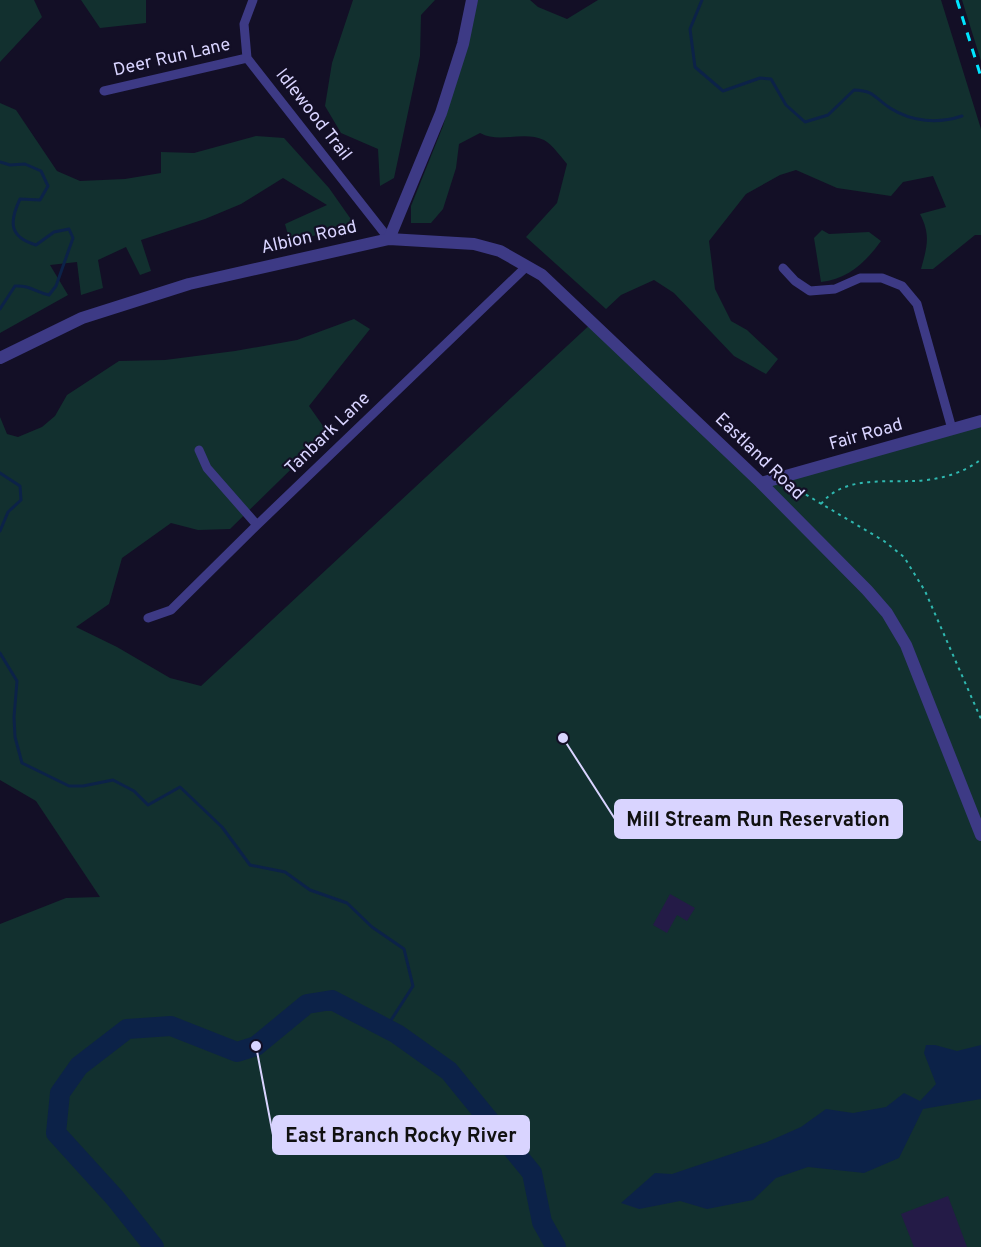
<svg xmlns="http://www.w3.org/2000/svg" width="981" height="1247" viewBox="0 0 981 1247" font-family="Overpass,sans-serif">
  <rect width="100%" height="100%" fill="#130f26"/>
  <path fill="#12302f" d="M0 0H34L42 17 0 62Z
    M81 0H146V23L100 28Z
    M353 0H435L421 15 420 56 394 178 380 186 378 149 341 133 325 106 332 63Z
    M478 0H530L538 7 567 19 598 0H941L981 129V235H975L933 269H921C927 247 931 235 920 214L946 207 933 176 903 182 891 196 837 188 796 170 780 175 746 194 709 241 715 289 731 321 747 330 778 359 766 374 734 356 674 293 654 280 621 295 606 309 526 237 557 203 567 164C561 157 552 144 544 140 523 130 500 144 480 133L459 144 456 168 443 209 431 223H411V206L443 126Z
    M962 0H981V61Z
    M0 103 16 110 57 171 80 181 125 179 161 173V152L194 153 256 136 284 138 329 188 355 225 290 242 285 224 327 205 283 178 241 204 205 219 141 240 151 271 140 275 126 247 98 260 103 288 81 295 77 262 50 265 68 295 0 333Z
    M822 230 829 234 869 232 881 241C866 262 848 279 821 282L814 238Z
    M354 319 370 329 309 406 328 433 230 529 198 530 171 523 122 558 109 604 76 627 117 647 170 678 201 686 594 321 758 480 981 421V1247H0V924L66 898 100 897 36 801 0 780V417L7 434 18 437 42 427 55 416 67 395 119 361 165 360 235 351 297 340Z"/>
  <path fill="#0c2248" d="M926 1045H935L957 1051 981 1045V1099L923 1109 899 1158 864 1173 808 1167 776 1178 753 1200 707 1209 680 1201 639 1209 621 1203 655 1173 672 1174 767 1142 801 1127 826 1109 853 1113 886 1107 904 1093 920 1101 936 1084 924 1053Z"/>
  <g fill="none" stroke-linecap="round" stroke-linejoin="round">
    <path stroke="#0c2248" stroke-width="3" d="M702 0 690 29 695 67 723 91 760 78 771 79 786 105 805 122 828 115 854 90C876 91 873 97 890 108 912 122 938 124 962 116
      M0 162 10 165 25 164 41 171 48 186 40 200 20 199C9 222 9 237 36 245L54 232 69 229 73 238 56 286 49 295C35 292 30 285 15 286L0 309
      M0 473 20 486 21 500 8 512 0 531
      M0 653 17 681 14 717 15 737 22 763 69 786H83L113 780 134 791 148 805 180 787 222 827 250 865 285 872 310 890 347 903 372 927 404 949 413 986 386 1028"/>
    <path stroke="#0c2248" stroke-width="20" d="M154 1247 115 1198 56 1133 60 1093 79 1066 127 1029 171 1026 237 1052 256 1046 307 1004 332 1000 397 1034 449 1071 532 1173 542 1222 556 1247"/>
  </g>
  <path fill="#241b47" d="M670 894 695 908 687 921 677 915 667 933 653 925Z
    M948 1196 967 1247H914L901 1214Z"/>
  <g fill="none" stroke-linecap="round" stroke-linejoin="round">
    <path stroke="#2fb8b0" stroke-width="2" stroke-dasharray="3 4.5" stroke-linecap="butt" d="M793 487 884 541 904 557 925 591 981 719
      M821 504C842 477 882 482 912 481 934 481 964 474 981 459"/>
    <path stroke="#3d3a85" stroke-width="9" d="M253 0 244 24 247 58 389 239
      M104 91 247 58
      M783 268 795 281 810 291 835 289 860 278H882L902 286 917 304 952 429
      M199 450 207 468 257 525
      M148 618 171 610 257 525 527 266"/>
    <path stroke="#3d3a85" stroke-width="12" d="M389 239 441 113 463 44 472 0
      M0 358 82 318 189 284 389 239 474 244 500 251 542 275 761 483 867 590 887 613 906 645 981 835
      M761 483 981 421"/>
    <path stroke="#00e5ff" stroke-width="3" stroke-dasharray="9 8" stroke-linecap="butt" d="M957 0 981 77"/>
  </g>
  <g text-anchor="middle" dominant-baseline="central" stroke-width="4.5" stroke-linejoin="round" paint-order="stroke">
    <g font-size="18" fill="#d9d4ff" stroke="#130f26">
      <text transform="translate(172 58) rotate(-13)">Deer Run Lane</text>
      <text transform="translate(313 115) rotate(52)">Idlewood Trail</text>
      <text transform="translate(309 238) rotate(-13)">Albion Road</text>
      <text transform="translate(328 434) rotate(-44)">Tanbark Lane</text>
      <text transform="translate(866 435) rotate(-16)">Fair Road</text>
      <text transform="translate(759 457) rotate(44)">Eastland Road</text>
    </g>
  </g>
  <path fill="none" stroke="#d9d4ff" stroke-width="2" d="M563 738L615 819M256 1046L273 1135"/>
  <g fill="#d9d4ff" stroke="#130f26" stroke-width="2">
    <circle cx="563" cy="738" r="6"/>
    <circle cx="256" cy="1046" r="6"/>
  </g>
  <g fill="#d9d4ff" stroke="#d9d4ff" stroke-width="2">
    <rect x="615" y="800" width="287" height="38" rx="6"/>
    <rect x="273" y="1116" width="256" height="38" rx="6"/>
  </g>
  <g font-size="20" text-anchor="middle" font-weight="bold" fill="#111">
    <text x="758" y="826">Mill Stream Run Reservation</text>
    <text x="401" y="1142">East Branch Rocky River</text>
  </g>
</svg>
